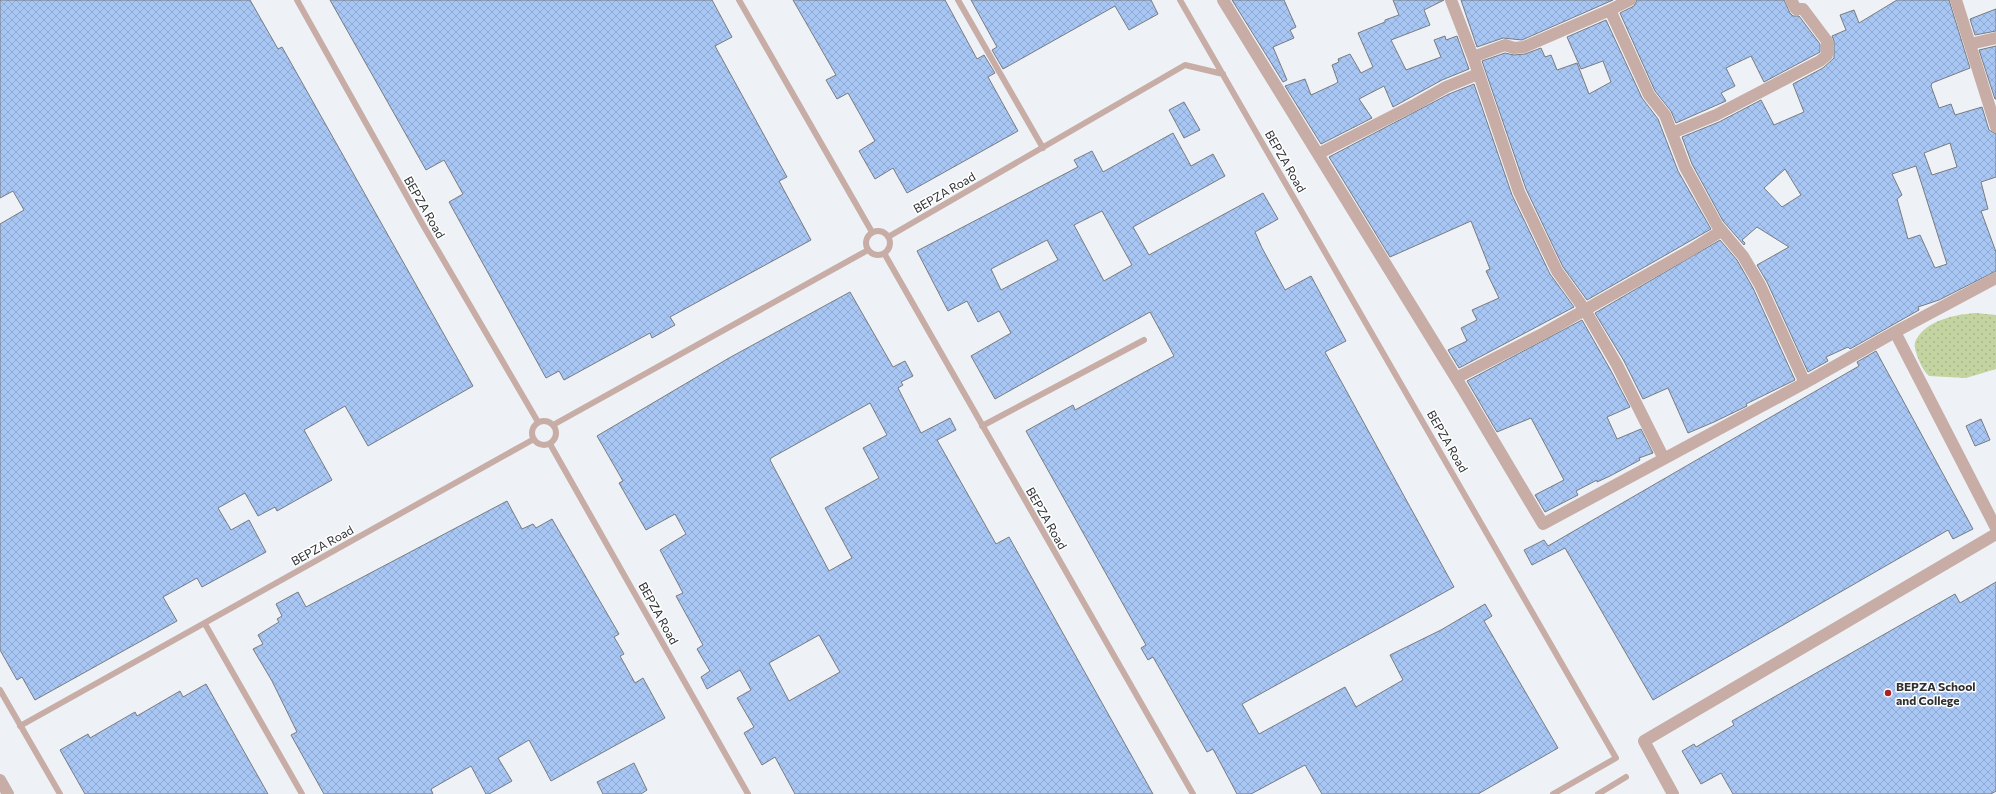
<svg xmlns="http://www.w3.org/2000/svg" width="1996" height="794" viewBox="0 0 1996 794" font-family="Commissioner,sans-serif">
  <defs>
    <pattern id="grass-dots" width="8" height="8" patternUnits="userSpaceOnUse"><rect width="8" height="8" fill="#c3d4a1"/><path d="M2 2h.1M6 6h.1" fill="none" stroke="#a8b68b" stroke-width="1.8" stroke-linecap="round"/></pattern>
    <pattern id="building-cross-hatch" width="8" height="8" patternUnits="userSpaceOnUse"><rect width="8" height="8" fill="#a8c6f3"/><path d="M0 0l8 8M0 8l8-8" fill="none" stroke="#91aad1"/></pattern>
  </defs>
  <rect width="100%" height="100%" fill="#eef2f7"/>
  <path fill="url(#grass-dots)" d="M1976 313 1996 315V369L1966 378 1929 376C1923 370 1921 365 1918 358 1916 352 1913 345 1916 340 1926 320 1957 314 1976 313Z"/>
  <path fill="url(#building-cross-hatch)" stroke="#787b80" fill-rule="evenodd" d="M0 0H250L278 49 282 47 473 386 368 446 345 406 304 430 332 480 277 511 275 507 258 516 245 493 218 508 231 530 249 520 266 552 202 587 197 578 163 597 177 621 35 700 22 677 17 680 0 650V224L24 210 13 191 0 198Z
    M330 0H712L732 37 715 46 787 177 779 181 811 240 670 317 675 325 652 338 650 333 564 380 559 371 546 378 449 202 463 194 444 160 426 170Z
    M793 0H945L977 59 984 55 995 73 988 77 1018 131 907 193 893 168 875 179 859 151 875 141 848 93 837 99 826 80 836 75Z
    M971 0H1151L1158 14 1129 30 1115 6 1003 69 992 50 997 47Z
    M1232 0H1284L1296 27 1290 30 1294 38 1273 47 1287 80 1283 82Z
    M1393 0H1444L1424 10 1430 25 1391 40 1406 70 1441 57 1434 40 1445 36 1446 40 1457 36 1469 69 1442 80 1393 107 1384 86 1359 99 1372 118 1321 144 1285 86 1305 79 1311 95 1335 84 1338 82 1332 65 1339 62 1338 59 1350 54 1361 73 1373 67 1358 33 1385 22V20L1399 15Z
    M1461 0H1613L1522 40 1503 38 1477 47Z
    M1637 0H1784L1790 13 1793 16H1799L1820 44V52L1764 82 1751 56 1726 68 1735 86 1721 93 1726 101 1676 123 1671 111 1655 91 1620 13 1634 6Z
    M1897 0H1949L1970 68 1932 83 1931 86 1939 108 1951 104 1955 115 1982 107 1989 130 1996 134V177L1981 182 1988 209 1981 211 1996 252V271L1939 300 1918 307 1919 310 1850 349 1848 347 1826 357 1828 361 1808 372 1767 282 1757 265 1789 247 1757 227 1742 240 1745 243 1744 245 1723 221 1692 164 1682 137 1719 122 1761 100 1774 125 1804 112 1793 84 1823 68 1834 58V41L1832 36 1846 30 1840 15 1854 10 1859 23ZM1950 143 1957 167 1932 175 1924 153ZM1916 166 1947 264 1935 268 1920 235 1908 239 1897 199 1902 195 1892 174ZM1785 169 1801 195 1782 207 1764 188Z
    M1996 9V31L1975 35 1970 19Z
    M1606 20 1642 98 1658 119 1678 171 1711 229 1587 300 1563 267 1526 189 1482 61 1505 53 1514 55 1525 54 1541 48 1545 57 1551 55 1557 70 1577 63 1589 94 1611 82 1603 61 1581 69 1567 37Z
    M1996 46V99H1995L1979 50Z
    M1474 84 1512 195 1550 274 1574 307 1459 368 1448 350 1467 341 1461 328 1477 320 1472 310 1499 298 1486 271 1490 269 1471 221 1390 257 1329 157 1449 94Z
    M1184 102 1200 130 1184 138 1169 110Z
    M1173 133 1191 166 1213 154 1225 176 1133 227 1149 255 1263 193 1278 219 1255 232 1262 248 1285 290 1311 276 1346 341 1325 352 1454 587 1242 704 1259 734 1345 687 1356 707 1403 680 1390 655 1441 630 1485 604 1492 616 1484 621 1558 748 1478 794H1322L1305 765 1251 794H1237L1213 749 1207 752 1153 657 1148 660 1141 648 1146 645 1026 431 1073 405 1075 410 1174 356 1150 312 995 399 971 356 1011 333 999 311 978 322 967 301 948 311 917 251 1078 167 1074 160 1092 151 1103 172ZM1102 211 1132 265 1104 281 1074 225ZM1047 240 1058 260 1001 290 991 269Z
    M1720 240 1737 260 1753 288 1795 380 1746 404 1747 406 1714 422 1688 433 1668 388 1643 399 1624 361 1595 313Z
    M850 292 893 367 905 361 913 376 901 382 903 385 898 388 921 433 950 418 956 430 937 440 996 544 1009 537 1153 794H795L775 757 762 765 744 733 754 727 737 698 751 690 740 670 707 689 701 677 710 671 697 649 703 645 676 596 683 593 660 550 686 534 675 514 646 530 619 483 623 481 597 436 729 358ZM870 403 887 435 863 448 879 478 825 508 852 558 829 571 770 460 771 458ZM819 635 840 672 789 701 769 663Z
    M1582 320 1610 369 1630 407 1607 417 1617 439 1641 429 1653 453 1639 458 1640 460 1610 476 1597 482V480L1576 491 1578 495 1545 512 1535 495 1564 480 1531 418 1497 432 1467 381Z
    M1876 351 1973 529 1953 539 1948 530 1653 700 1565 548 1532 565 1524 550 1544 540 1548 546 1859 366 1857 362Z
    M1981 419 1990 440 1975 446 1966 426Z
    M507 501 522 529 533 524 536 528 552 519 619 634 614 637 624 654 620 656 635 683 643 678 665 718 551 781 529 740 498 758 512 781 489 794H486L471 766 431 789 433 794H324L291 735 297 732 272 681 253 649 263 644 258 635 279 622 277 619 282 616 276 604 298 592 306 607Z
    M1996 582V791L1991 794H1733L1721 773 1701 784 1682 751 1694 744 1696 747 1734 725 1732 721 1955 594 1960 603Z
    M206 684 268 794H85L60 750 88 734 90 738 135 712 137 716 180 691 183 697Z
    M634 763 647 790 641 794H603L597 782Z"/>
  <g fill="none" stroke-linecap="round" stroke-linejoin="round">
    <path stroke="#c7ada5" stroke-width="6" d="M297 0 423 225 538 422
      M739 0 872 232
      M958 0 1043 148
      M1180 0 1616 758 1553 794
      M866 243a12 12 0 1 1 24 0a12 12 0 1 1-24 0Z
      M888 237 1185 65 1223 74
      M884 253 1193 794
      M532 433a12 12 0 1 1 24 0a12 12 0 1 1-24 0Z
      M553 425 868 250
      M982 426 1144 340
      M550 444 748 794
      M205 624 302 794
      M0 690 60 794
      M20 726 534 439
      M1598 794 1626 777"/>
    <path stroke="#c7ada5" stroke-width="12" d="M1223 0 1464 391 1543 524 1812 379 1895 332 1996 528
      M1451 0 1473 57 1505 45 1514 48 1524 47 1610 10 1649 95 1665 115 1685 167 1717 225 1743 256 1760 285 1805 383
      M1956 0 1996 127
      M1610 10 1630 0
      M1970 44 1996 38
      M1473 57 1519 192 1557 271 1585 310 1617 365 1664 459
      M1672 133 1716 115 1820 61 1827 55V41L1803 9H1796L1791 0
      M1318 154 1416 104 1446 87 1478 74
      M1895 332 1996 278
      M1456 378 1544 333 1691 250 1721 231
      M0 780 8 794
      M1673 794 1644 741 1996 534"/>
  </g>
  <circle fill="#b01f22" stroke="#fff" stroke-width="1.5" cx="1888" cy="693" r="4"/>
  <g text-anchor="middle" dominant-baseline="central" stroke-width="3" stroke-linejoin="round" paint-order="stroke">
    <g font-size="12" fill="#2e2f31" stroke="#fff">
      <text transform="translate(1286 161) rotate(60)">BEPZA Road</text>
      <text transform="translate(944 192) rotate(-30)">BEPZA Road</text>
      <text transform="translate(425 207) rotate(60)">BEPZA Road</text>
      <text transform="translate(1448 441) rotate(60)">BEPZA Road</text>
      <text transform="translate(1047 518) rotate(60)">BEPZA Road</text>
      <text transform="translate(322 545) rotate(-29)">BEPZA Road</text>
      <text transform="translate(659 613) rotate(61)">BEPZA Road</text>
    </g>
    <g font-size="12" font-weight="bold" fill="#2e2f31" stroke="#fff" text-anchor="start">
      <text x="1896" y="686">BEPZA School<tspan x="1896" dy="14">and College</tspan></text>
    </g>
  </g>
</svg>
